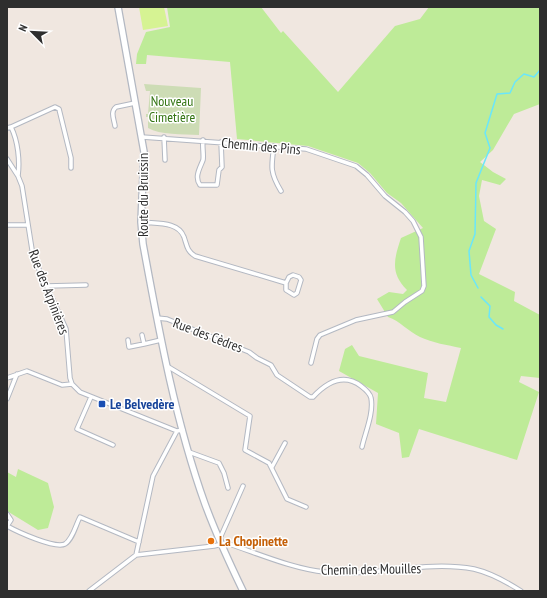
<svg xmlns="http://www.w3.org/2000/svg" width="547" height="598" viewBox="0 0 547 598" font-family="'PT Sans Narrow',sans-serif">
  <rect width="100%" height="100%" fill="#f0e7e0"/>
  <path fill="#beeb98" d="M167 7H261L281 33 283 31 338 92 395 26 420 19 429 7H540V104L514 114 493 150 480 162 493 172 506 179 500 185 482 180 479 196 484 221 496 229 479 274 515 292 514 301 540 315V378L521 376 519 382 539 392 517 460 419 429 409 457 402 458 399 433 376 424 378 393 339 371 345 349 352 345 359 356 428 373 424 398 446 402 461 348C447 345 433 343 420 337 409 332 400 321 388 317L377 299 389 292 403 294 407 290C390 273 394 259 401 238L423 228 401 203 387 193 370 173 358 163 308 146 237 139 230 62 147 55 146 64H136L137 54 146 32 170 27Z
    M18 469 48 483 54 507 48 528 38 530 7 511V472L16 477Z"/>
  <path fill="#cddcb5" d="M144 84 201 88 199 135C182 134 160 135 148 128V117H146V114H148L150 91H146Z"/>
  <path fill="#d6f393" d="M139 7H164L168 26 143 30Z"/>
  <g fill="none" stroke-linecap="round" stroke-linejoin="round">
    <path stroke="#6ae6fb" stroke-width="1.5" d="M478 288 471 275 469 251 475 234 476 183 490 148 485 133 497 94 510 93 515 82 524 74 534 77 540 70
      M481 297 490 306 489 317 496 325 503 329"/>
    <g stroke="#b3b8c2" stroke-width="5.5">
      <path id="street" d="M115 126C114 119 110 112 116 107L135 103
        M11 127 55 107 59 109 71 158V168
        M7 128 11 127C18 141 20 161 18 176
        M142 137 306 149 356 166 367 175 385 196 405 212 413 221 421 237 424 286 422 291 405 302 393 312 356 320 320 335 317 339 311 363
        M164 137 165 160
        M203 140C202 146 204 155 203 160 200 168 194 177 200 185H217L219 170 222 167 221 142
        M274 146C271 167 270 173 281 191
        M7 159 18 176 22 186 33 256 66 329 70 378 72 384 80 392 177 431 183 430
        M141 222C156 224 178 221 184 237 187 246 187 251 195 256L286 283 289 277 293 275 299 277 301 280 297 293 294 295 286 290V283
        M7 225H27
        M47 286 86 285
        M157 318 167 319 249 352 257 358 271 365 277 375 310 397H313C327 382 344 373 361 386 365 389 370 393 371 398 374 413 365 433 362 447
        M142 335 144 344 161 340
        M128 340 129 347 144 344
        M167 366 250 416 245 450 269 463 287 499 306 507
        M7 378 27 371 62 385 72 384
        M91 397 77 429 113 445
        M7 399 17 374
        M189 452 219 463 224 473 228 488
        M272 467 285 443
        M7 514 11 520 7 526
        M7 526C18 532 55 549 65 544 73 539 76 524 80 517L139 542
        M218 537 221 536 243 486
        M136 555 153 476 177 431
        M89 591 136 555 214 546 226 543C257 553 293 569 325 572 374 577 425 560 474 569 491 573 507 582 521 591"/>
    </g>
    <g stroke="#b3b8c2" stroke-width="8">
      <path id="secondary" d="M118 7 144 152 141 222 143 244C159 331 175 420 205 504 216 534 229 562 243 591"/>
    </g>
    <use href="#street" stroke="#fff" stroke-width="3.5"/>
    <use href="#secondary" stroke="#fff" stroke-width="5.5"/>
  </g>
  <rect fill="#1a4fb4" stroke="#fff" stroke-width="1.5" x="98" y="400" width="8" height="8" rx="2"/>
  <circle fill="#e8710a" stroke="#fff" stroke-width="1.5" cx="211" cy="541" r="4"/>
  <g text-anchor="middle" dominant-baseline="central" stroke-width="3" stroke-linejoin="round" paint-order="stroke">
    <g font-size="14" fill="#347514" stroke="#fff">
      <text x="172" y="101">Nouveau<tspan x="172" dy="16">Cimetière</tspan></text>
    </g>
    <g font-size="14" fill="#2e2e2e" stroke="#fff">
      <text transform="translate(261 146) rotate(5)">Chemin des Pins</text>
      <text transform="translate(143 195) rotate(-90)">Route du Bruissin</text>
      <text transform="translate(49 292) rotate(69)">Rue des Arpinières</text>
      <text transform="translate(208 335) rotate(21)">Rue des Cèdres</text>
      <text transform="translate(371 569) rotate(-1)">Chemin des Mouilles</text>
    </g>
    <g font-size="14" font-weight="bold" fill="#164399" stroke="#fff" text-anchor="start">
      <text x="110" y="404">Le Belvedère</text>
    </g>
    <g font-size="14" font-weight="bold" fill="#c56008" stroke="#fff" text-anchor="start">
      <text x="219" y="541">La Chopinette</text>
    </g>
  </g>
  <rect width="547" height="598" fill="none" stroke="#2e2e2e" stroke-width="16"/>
  <g transform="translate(32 32) rotate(294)" stroke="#ffffff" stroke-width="3" paint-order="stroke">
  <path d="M0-3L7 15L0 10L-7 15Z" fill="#2e2e2e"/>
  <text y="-6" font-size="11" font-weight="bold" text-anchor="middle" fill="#2e2e2e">N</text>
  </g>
</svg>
